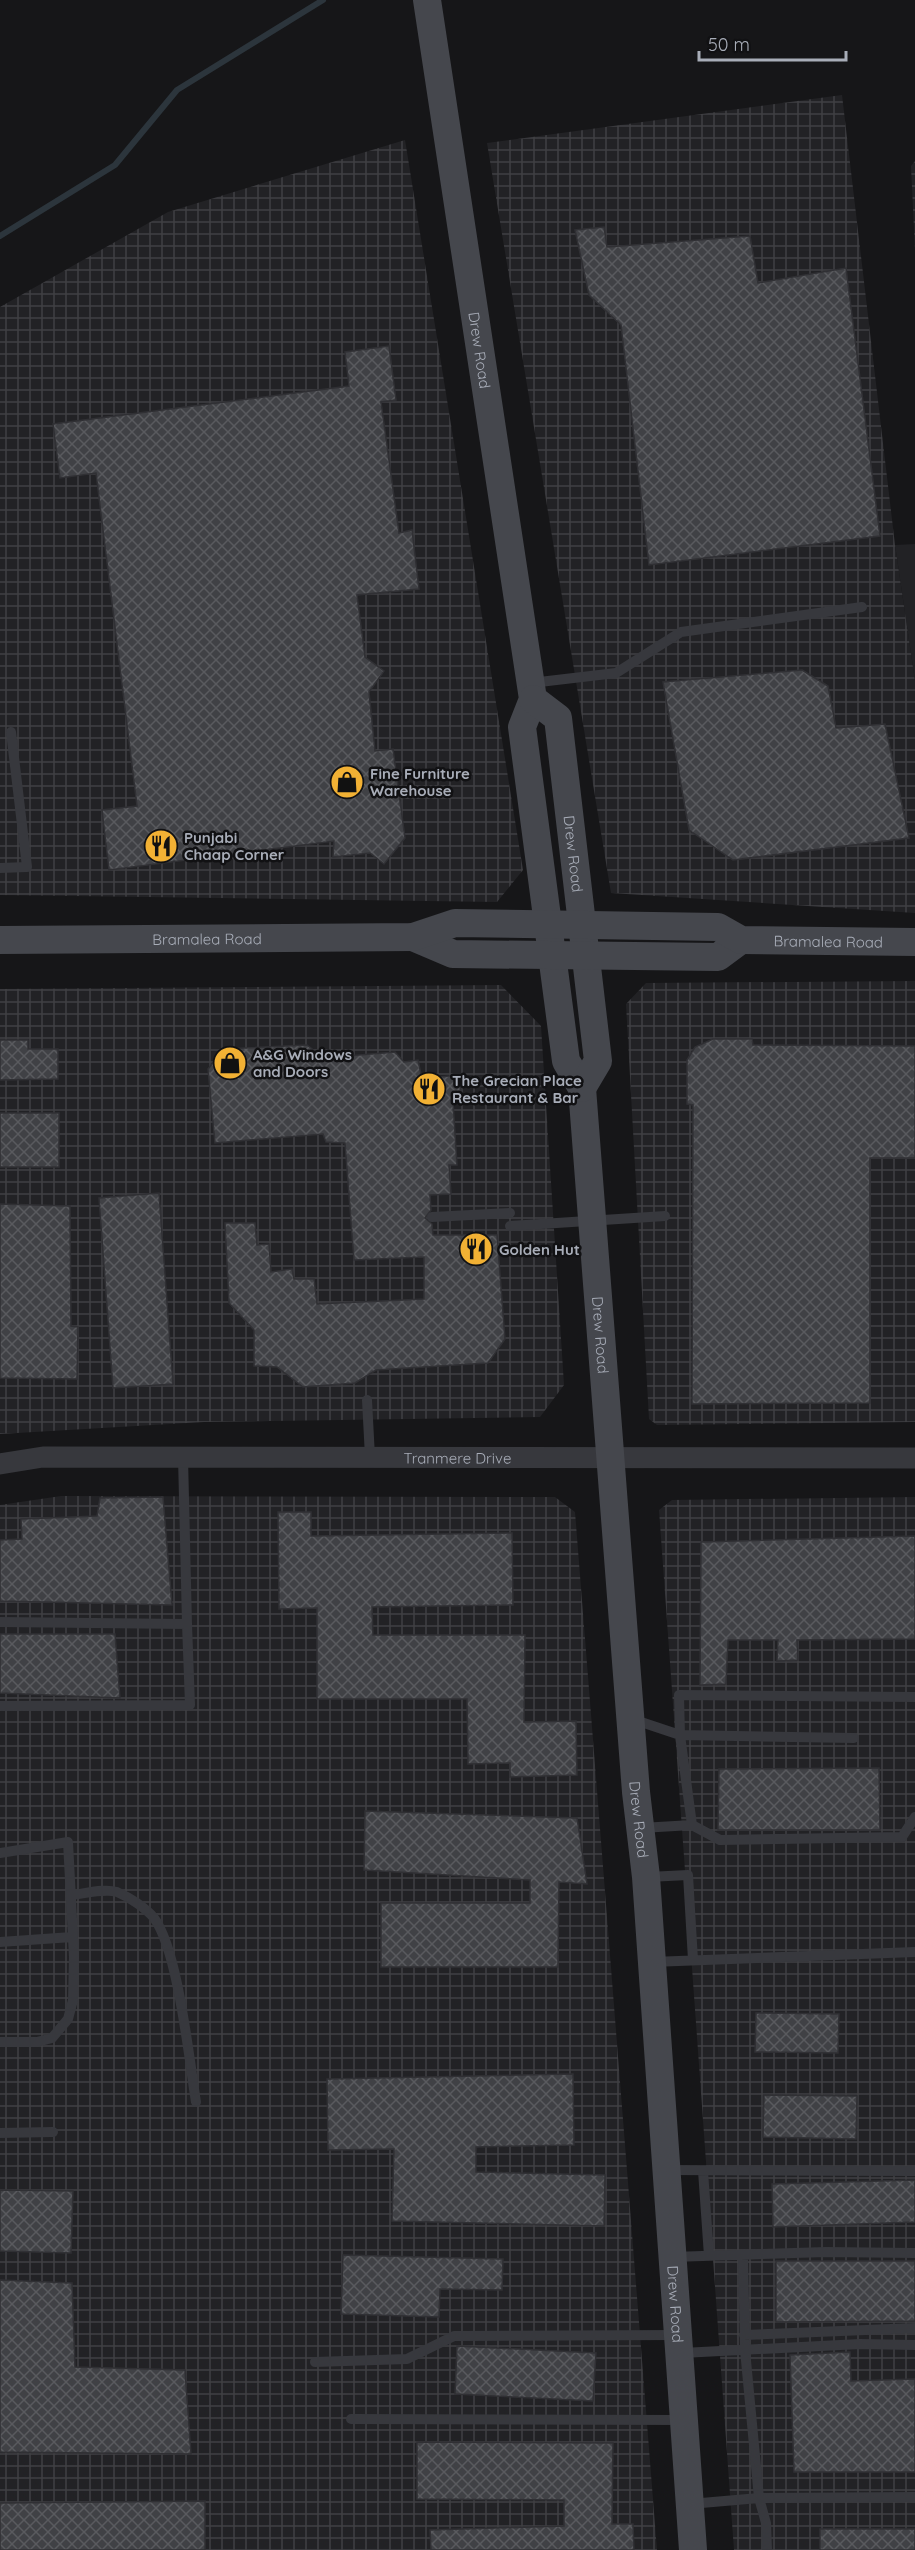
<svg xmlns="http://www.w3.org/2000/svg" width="915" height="2550" viewBox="0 0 915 2550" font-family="Quicksand,sans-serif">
  <defs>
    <pattern id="industrial-grid" width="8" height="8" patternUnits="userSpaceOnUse" patternTransform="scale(1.5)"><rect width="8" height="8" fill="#222225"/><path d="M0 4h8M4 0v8" fill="none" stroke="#3f3f43"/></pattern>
    <pattern id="building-cross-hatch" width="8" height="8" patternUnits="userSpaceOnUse" patternTransform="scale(1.5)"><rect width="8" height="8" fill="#404145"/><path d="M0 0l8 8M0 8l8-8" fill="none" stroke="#595a5e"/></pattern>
  </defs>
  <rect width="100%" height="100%" fill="#161618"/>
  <path fill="#222225" d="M915 544V681L895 545Z"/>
  <path fill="url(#industrial-grid)" d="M842 95 895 545 915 681V913L611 893 487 143Z
    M405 140 523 870 497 902 0 895V307L168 212Z
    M915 161V250L911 166Z
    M915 981V1422L657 1425 649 1419 626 1004 646 983Z
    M501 985 541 1026 564 1385 540 1417 204 1422 0 1434V989Z
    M61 1496 555 1497 575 1512 657 2550H0V1505Z
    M915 1497V2550H734L659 1510 672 1500Z"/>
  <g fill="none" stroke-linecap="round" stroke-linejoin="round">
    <path stroke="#2c353c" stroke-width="6" d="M0 236 115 165 177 90 323 0"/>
  </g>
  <path fill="url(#building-cross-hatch)" stroke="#303034" stroke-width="1.5" d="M604 227 607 247 750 236 758 283 846 268 880 536 649 565 621 325 589 295 575 230Z
    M389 346 396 400 381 402 399 533 412 530 419 589 357 595 365 657 384 671 369 692 375 751 393 749 405 838 384 864 370 853 333 857 334 841 109 870 102 810 137 806 96 473 60 478 53 424 349 386 345 352Z
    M802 670 828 686 836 728 885 724 909 838 733 860 689 830 663 682Z
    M713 1039H752L753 1045 915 1046V1158H870V1403L692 1404 693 1105 687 1104V1060L695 1047Z
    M0 1040H28V1049H58V1079L0 1080Z
    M307 1045 324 1058 395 1052 404 1062 418 1060 422 1079 458 1075 462 1099 453 1102 457 1165H449L451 1194 430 1195 431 1210 425 1218 432 1224 433 1235H497L505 1339 488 1363 376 1370 355 1383 303 1387 277 1367 254 1366V1330L229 1303 225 1223H255L257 1245 269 1244 271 1272 292 1269 294 1279H314L317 1304 424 1299V1257L354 1260 345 1143 326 1142 323 1134 215 1143 208 1069 224 1049Z
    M0 1113H59V1167H0Z
    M159 1193 173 1384 113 1388 99 1198Z
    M0 1204 70 1206 71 1326 78 1327 77 1379 0 1378Z
    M163 1497 172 1605 0 1601V1540L22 1539 21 1519 97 1516 100 1498Z
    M278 1512H311V1536L512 1533 513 1605 372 1607 373 1635H525L524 1722 576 1721 577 1775 510 1777V1763L468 1764 467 1699H317V1608L279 1609Z
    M915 1536V1639L797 1640 798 1660 777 1661 778 1640H728L726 1684 700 1685 701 1542Z
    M0 1634H115L120 1698 0 1693Z
    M879 1768 880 1830H718L719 1769Z
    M365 1811 577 1818 587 1884 559 1882 558 1967H381V1903H530V1880L364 1870Z
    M756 2013 839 2014 838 2053 755 2052Z
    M573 2074 574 2145 476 2147V2172L605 2175 604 2226 392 2221 394 2149 328 2150 327 2079Z
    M764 2095 857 2096 856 2139 763 2137Z
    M915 2180V2222L773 2227 772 2184Z
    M0 2190 73 2191 71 2253 0 2251Z
    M343 2255 503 2259 502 2290 440 2289 439 2317 341 2314Z
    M776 2261H915V2321L776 2322Z
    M0 2280 72 2283 75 2367 185 2370 191 2454 0 2452Z
    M457 2346 596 2353 593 2401 455 2394Z
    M850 2352 851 2381 915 2379V2472H794L790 2355Z
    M417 2442 613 2443 612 2524H633L634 2550H431L430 2530 564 2526V2500L417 2499Z
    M205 2501V2550H0V2503Z
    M820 2529H915V2550H820Z"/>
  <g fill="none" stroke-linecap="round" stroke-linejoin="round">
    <path stroke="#37383d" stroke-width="10" d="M531 683 616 673 681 632 862 607
      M0 868 27 867 11 732
      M432 1217 510 1213
      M510 1226 665 1216
      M367 1400 370 1457
      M0 1622 187 1624 183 1457
      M0 1706 190 1705 187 1624
      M632 1719 680 1735 679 1695 915 1697
      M692 1825 680 1735 854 1738
      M641 1828 692 1825 720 1840 902 1837 915 1817
      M0 1853 68 1842 74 1957 73 2000 68 2019 52 2038 37 2042H0
      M648 1877 688 1875 693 1960
      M71 1895C84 1894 104 1888 117 1892 129 1897 146 1908 154 1918 178 1950 189 2059 196 2102
      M0 1942 72 1937
      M652 1962 915 1952
      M0 2133 53 2132
      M668 2170 915 2171
      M703 2171 709 2256
      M743 2255 745 2350 759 2498 915 2497
      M672 2257 826 2252 915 2253
      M744 2335 915 2328
      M682 2353 860 2344 915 2345
      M315 2362 407 2359 454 2336 677 2335
      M351 2419 683 2420
      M690 2504 759 2498 766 2523 767 2550"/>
    <path stroke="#37383d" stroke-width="21" id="s1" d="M0 1464 43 1457 915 1458"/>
    <g stroke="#45474d" stroke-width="28">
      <path id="s2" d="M427 0 533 699 522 727 566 1061 582 1088 636 1792 646 1877 693 2550"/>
      <path id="s3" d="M533 699 558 718 598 1061 582 1088"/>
      <path d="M413 937 453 954 718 957 741 940"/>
      <path id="s4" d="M0 940 413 937 455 923 718 927 741 940 915 942"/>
    </g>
  </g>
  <defs>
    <g id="shop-disc" transform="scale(1.725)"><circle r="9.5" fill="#f2b134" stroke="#111113"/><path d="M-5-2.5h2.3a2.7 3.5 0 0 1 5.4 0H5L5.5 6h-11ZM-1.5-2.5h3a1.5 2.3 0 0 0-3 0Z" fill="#111"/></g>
    <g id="restaurant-disc" transform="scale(1.725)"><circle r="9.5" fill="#f2b134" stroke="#111113"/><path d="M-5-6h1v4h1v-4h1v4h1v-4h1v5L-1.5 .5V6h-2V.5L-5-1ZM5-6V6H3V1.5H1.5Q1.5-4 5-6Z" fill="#111"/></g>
  </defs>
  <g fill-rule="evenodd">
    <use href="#shop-disc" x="347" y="782"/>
    <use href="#restaurant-disc" x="161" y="846"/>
    <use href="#shop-disc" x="230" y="1063"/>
    <use href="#restaurant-disc" x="429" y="1089"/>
    <use href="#restaurant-disc" x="476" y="1249"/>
  </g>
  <g text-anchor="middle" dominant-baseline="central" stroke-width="5" stroke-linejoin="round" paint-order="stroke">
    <g font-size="15" fill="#a8adb8" stroke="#111113">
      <text stroke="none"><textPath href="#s2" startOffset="354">Drew Road</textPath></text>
      <text stroke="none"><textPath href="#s3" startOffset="168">Drew Road</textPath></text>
      <text stroke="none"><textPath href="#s4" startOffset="207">Bramalea Road</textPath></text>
      <text stroke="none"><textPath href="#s4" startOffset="834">Bramalea Road</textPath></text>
      <text stroke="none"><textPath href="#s2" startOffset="1353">Drew Road</textPath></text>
      <text stroke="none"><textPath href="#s1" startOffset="458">Tranmere Drive</textPath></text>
      <text stroke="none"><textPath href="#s2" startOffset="1839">Drew Road</textPath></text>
      <text stroke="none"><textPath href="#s2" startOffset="2325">Drew Road</textPath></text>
    </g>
    <g font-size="15" font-weight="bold" fill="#a8adb8" stroke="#111113" text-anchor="start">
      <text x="370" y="773">Fine Furniture<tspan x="370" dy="17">Warehouse</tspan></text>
      <text x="184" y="837">Punjabi<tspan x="184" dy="17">Chaap Corner</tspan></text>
      <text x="253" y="1054">A&amp;G Windows<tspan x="253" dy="17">and Doors</tspan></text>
      <text x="452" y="1080">The Grecian Place<tspan x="452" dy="17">Restaurant &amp; Bar</tspan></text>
      <text x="499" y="1249">Golden Hut</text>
    </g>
  </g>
  <path d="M699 51v9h147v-9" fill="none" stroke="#a8adb8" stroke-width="3"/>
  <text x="708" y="51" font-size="18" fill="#a8adb8" stroke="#111113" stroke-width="4.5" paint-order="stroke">50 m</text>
</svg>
